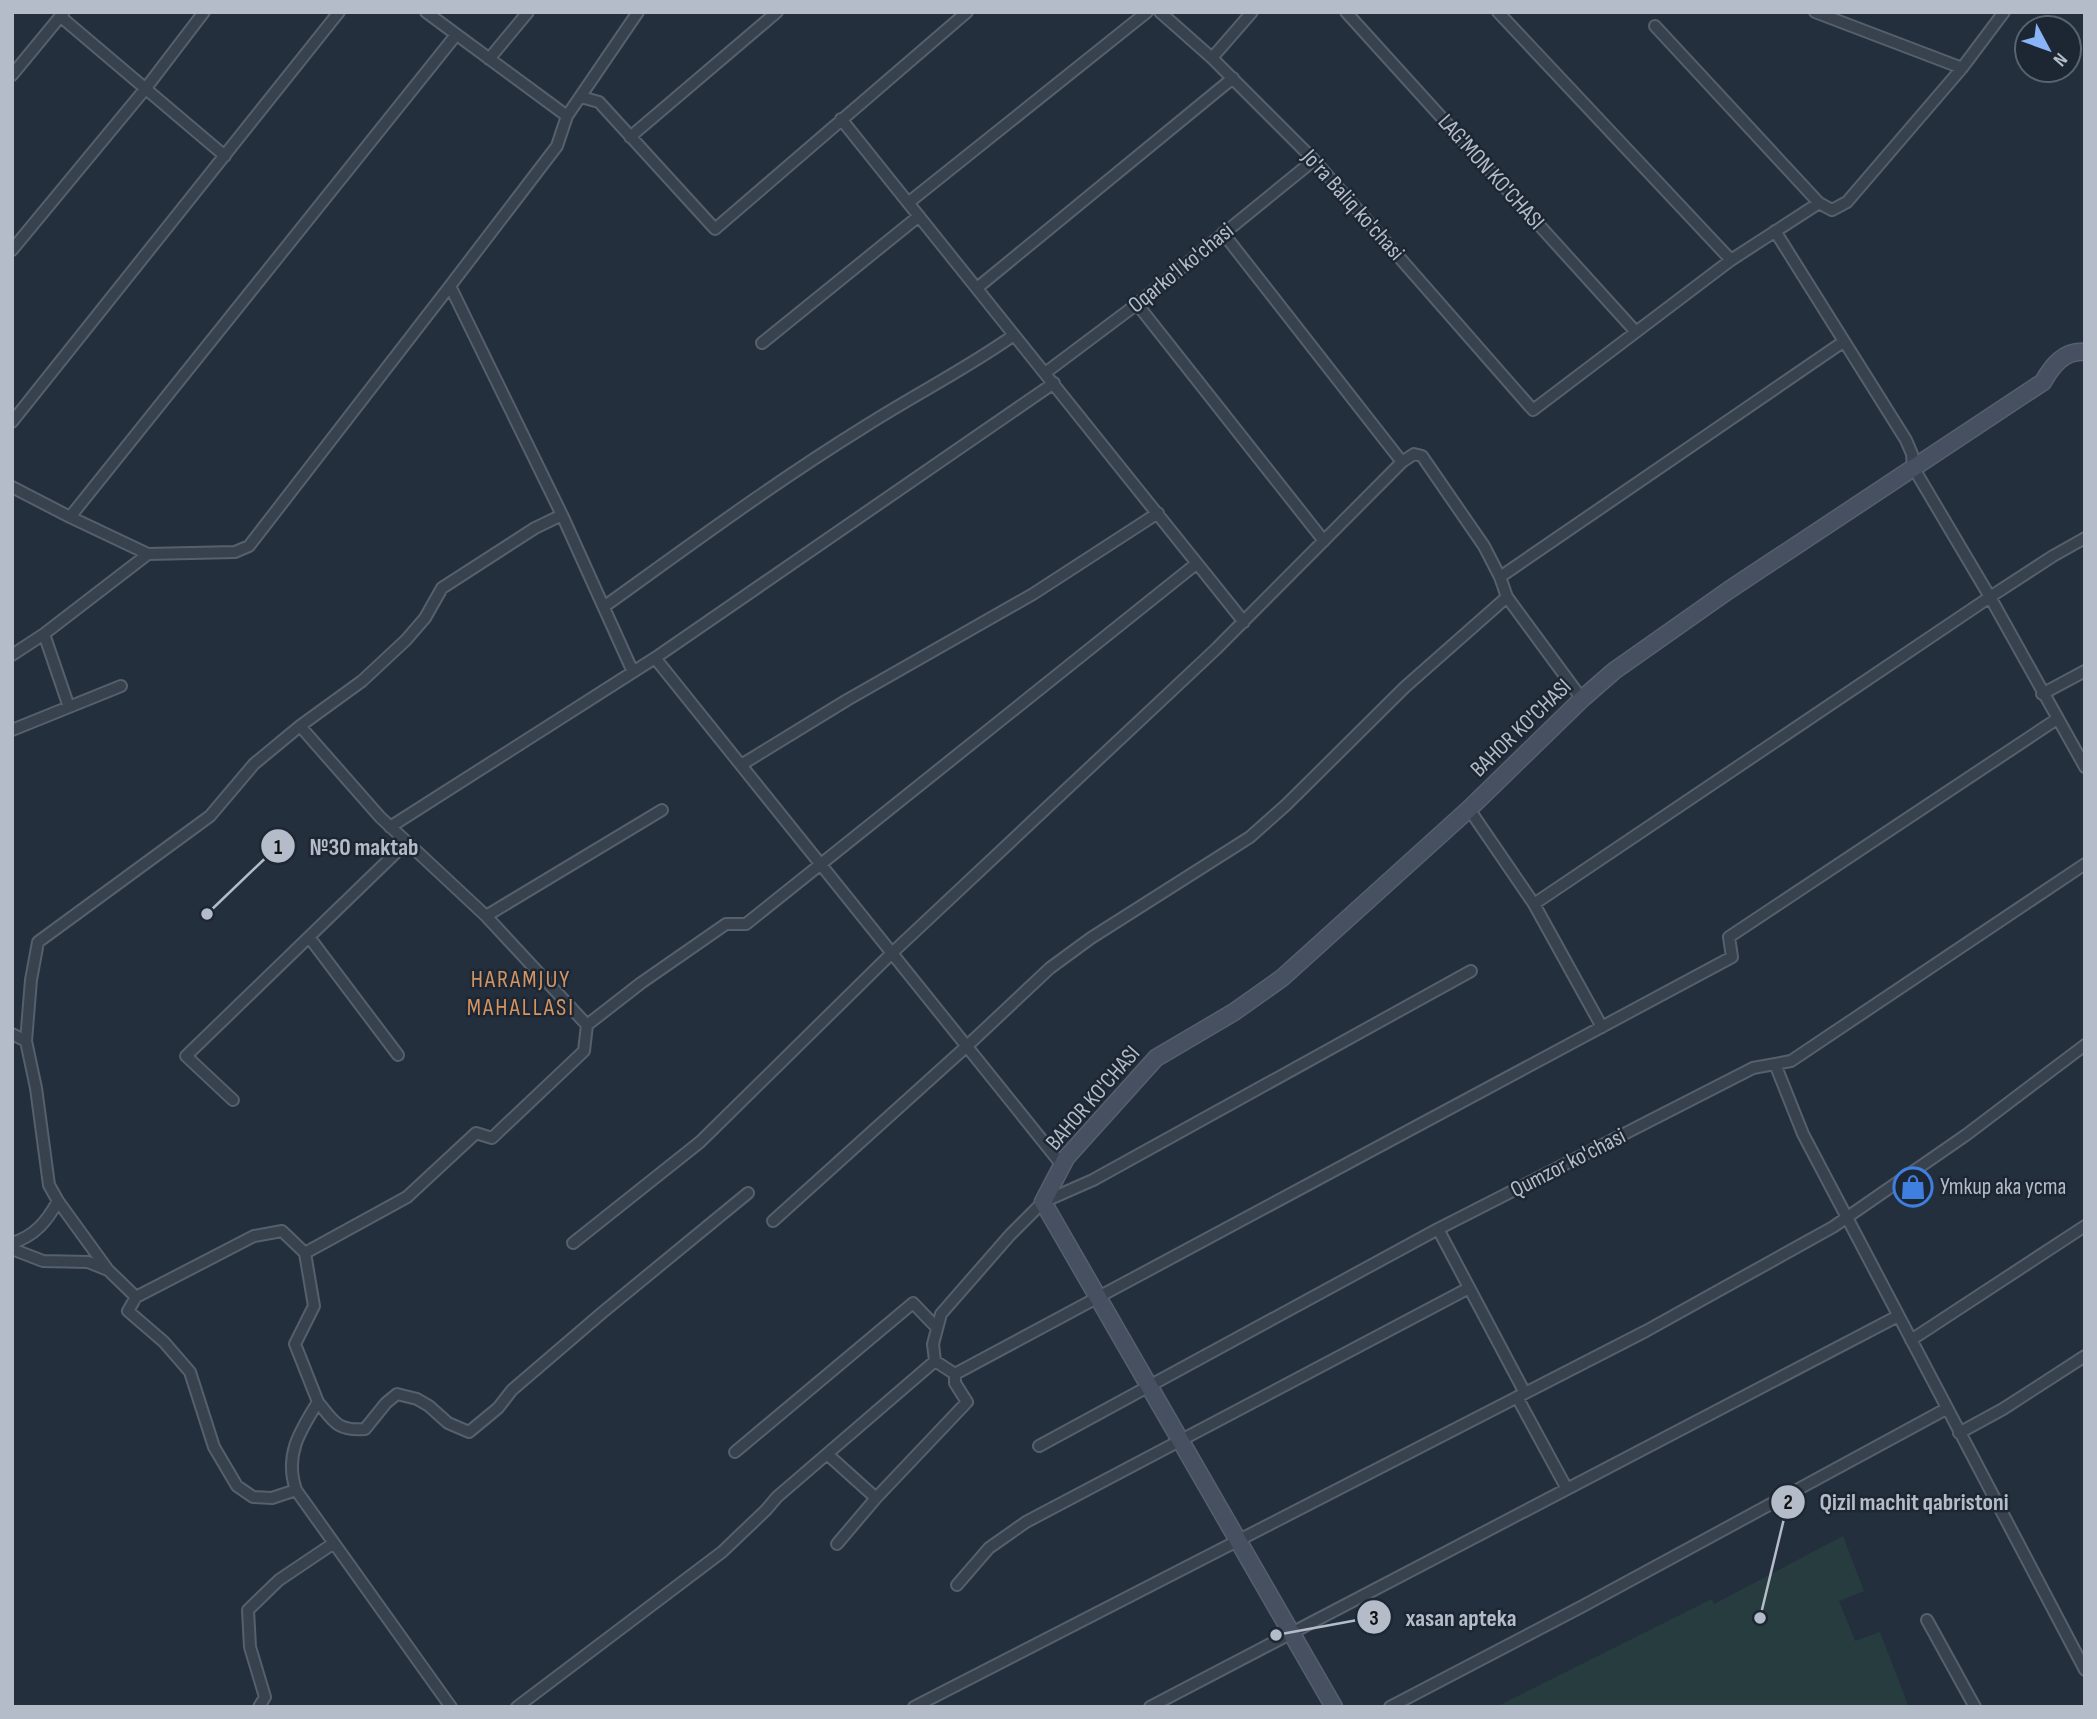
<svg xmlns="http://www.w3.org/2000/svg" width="2097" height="1719" viewBox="0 0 2097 1719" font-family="'Sofia Sans Condensed',sans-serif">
  <rect width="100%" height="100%" fill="#242f3e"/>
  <path fill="#263c3f" d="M1843 1536 1864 1591 1839 1601 1855 1641 1880 1632 1908 1705 1904 1707H1496L1712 1599 1714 1604Z"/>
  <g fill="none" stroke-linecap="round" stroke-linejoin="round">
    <g stroke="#565f6c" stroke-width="14">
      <path id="street" d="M426 12 567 116
        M1160 12 1212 58 1314 160 1533 410 1731 260 1819 203
        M1346 12 1636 332
        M1498 12 1731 260
        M1815 12 1962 68
        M61 17 225 156
        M1655 26 1819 203 1832 210 1847 202 1962 68 2004 12
        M1212 58 1252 12
        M489 59 528 12
        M12 75 64 12
        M581 97 599 102 715 229 967 12
        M841 119 1244 622
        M630 137 777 12
        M908 203 1147 12
        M1775 231 1906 440 1912 454 1913 467 1990 597 2085 767
        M1223 233 1402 462
        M12 250 146 88 204 12
        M977 288 1233 78
        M1137 304 1324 541
        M762 343 919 216
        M1045 373 1137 304 1314 160
        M12 422 339 12
        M12 487 70 517 148 554 235 552 249 546 450 286
        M70 517 456 35
        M1500 577 1843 342
        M605 606C690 545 775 482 864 427 914 395 966 369 1014 335
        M44 634 69 707
        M12 655 44 634 148 554
        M655 658 1062 1165
        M633 672 562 515 450 286 557 146 567 116 638 12
        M2042 694 2085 671
        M300 726 380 817 486 916 587 1025
        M12 730 121 686
        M741 765 847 700 1033 594 1158 513
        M1469 809 1534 904 1602 1027
        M390 827 655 658 1054 383
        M1534 904 1990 597 2053 556 2085 538
        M486 916 662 810
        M309 937 398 1055
        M12 1034 26 1041
        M1775 1064 1803 1134 2085 1670
        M233 1100 186 1056 407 842
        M58 1201 49 1185 36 1088 26 1041 31 980 38 942 210 816 254 764 300 726 362 681 406 640 425 618 442 588 535 528 562 515
        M773 1221 967 1046 1050 968 1091 938 1250 837 1286 805 1405 687 1507 597
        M1438 1229 1525 1393
        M12 1243C35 1236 47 1221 58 1201L108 1270
        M573 1243 700 1142 892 953 1216 649 1402 462 1414 454 1422 456 1484 546 1500 577 1507 597 1582 699
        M12 1249 43 1261 88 1262 108 1270 136 1297
        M305 1253 407 1197 476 1133 492 1138 584 1051 587 1025 641 983 726 924H746L1196 564
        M1911 1340 2085 1226
        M955 1374 1732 957 1729 937 2057 719
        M1517 1397 1567 1489
        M318 1402C334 1422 337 1431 365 1429L386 1403 397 1394 417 1399 429 1406 448 1423 469 1432 498 1408 512 1390 603 1312 748 1193
        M1959 1433 2003 1409 2085 1356
        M1039 1446 1438 1229 1753 1068 1791 1061 2085 864
        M735 1452 913 1303 937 1328
        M827 1454 876 1498
        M296 1490 272 1498 253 1497 237 1486 214 1447 190 1372 164 1342 128 1311 136 1297 254 1236 282 1231 305 1253 314 1306 295 1344 318 1402C300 1431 284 1455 296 1490L451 1707
        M837 1544 876 1498 967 1402 955 1383V1374L935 1361 933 1344 941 1314 1010 1235 1043 1202 1093 1180 1471 971
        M957 1585 989 1548 1026 1522 1469 1288
        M1927 1620 1975 1707
        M259 1707 265 1697 250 1647 248 1610 279 1580 334 1543
        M517 1707 722 1552 766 1510 777 1497 935 1361
        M914 1707 1646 1331 1833 1227 1966 1135 2085 1045
        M1150 1707 1898 1316
        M1390 1707 1581 1607 1946 1409"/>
    </g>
    <g stroke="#565f6c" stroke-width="19">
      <path id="secondary" d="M1334 1707 1043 1202 1066 1158 1156 1058 1234 1012 1282 978 1469 809 1582 699 1614 671 1729 590 2043 382C2052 366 2064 350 2085 352"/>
    </g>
    <use href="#street" stroke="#38414e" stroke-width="10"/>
    <use href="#secondary" stroke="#465061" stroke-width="16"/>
  </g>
  <defs>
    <g id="shop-ring" transform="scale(2.0125)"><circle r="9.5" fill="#1d2633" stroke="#3f7fe0" stroke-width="1.5"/><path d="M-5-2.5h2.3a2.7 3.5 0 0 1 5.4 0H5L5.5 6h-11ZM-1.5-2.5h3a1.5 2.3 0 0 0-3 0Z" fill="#3f7fe0"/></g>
  </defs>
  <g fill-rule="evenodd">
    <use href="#shop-ring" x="1913" y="1187"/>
  </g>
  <g text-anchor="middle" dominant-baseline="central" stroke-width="5" stroke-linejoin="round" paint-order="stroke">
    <g font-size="23" fill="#b4bcc9" stroke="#1d2633">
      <text transform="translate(1491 172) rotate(48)">LAG'MON KO'CHASI</text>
      <text transform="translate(1353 205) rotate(48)">Jo'ra Baliq ko'chasi</text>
      <text transform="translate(1181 268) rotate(-39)">Oqarko'l ko'chasi</text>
      <text transform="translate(1521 728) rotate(-44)">BAHOR KO'CHASI</text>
      <text transform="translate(1093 1098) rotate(-49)">BAHOR KO'CHASI</text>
      <text transform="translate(1568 1163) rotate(-27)">Qumzor ko'chasi</text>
    </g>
    <g font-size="23" fill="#b4bcc9" stroke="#1d2633" text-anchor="start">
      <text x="1940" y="1187">Уткир ака уста</text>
    </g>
    <g font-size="24" letter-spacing="2" fill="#d59563" stroke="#1d2633">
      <text x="521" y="979">HARAMJUY<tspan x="521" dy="28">MAHALLASI</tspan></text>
    </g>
  </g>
  <path fill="none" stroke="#b4bcc9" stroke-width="2.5" d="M207 914L278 846M1760 1618L1788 1502M1276 1635L1374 1617"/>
  <g fill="#b4bcc9" stroke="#1d2633" stroke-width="2.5">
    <circle cx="207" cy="914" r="7"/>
    <circle cx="1760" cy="1618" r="7"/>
    <circle cx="1276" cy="1635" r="7"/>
    <circle cx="278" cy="846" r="18"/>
    <circle cx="1788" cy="1502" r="18"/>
    <circle cx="1374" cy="1617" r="18"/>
  </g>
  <g font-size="21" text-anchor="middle" font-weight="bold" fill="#111">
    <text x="278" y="854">1</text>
    <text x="1788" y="1509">2</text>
    <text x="1374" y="1625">3</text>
  </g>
  <g font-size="24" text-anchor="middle" font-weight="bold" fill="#b4bcc9" stroke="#1d2633" stroke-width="5" stroke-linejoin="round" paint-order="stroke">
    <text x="364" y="855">№30 maktab</text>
    <text x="1914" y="1510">Qizil machit qabristoni</text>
    <text x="1461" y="1626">xasan apteka</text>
  </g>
  <rect width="2097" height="1719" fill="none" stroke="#b4bcc9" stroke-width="28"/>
  <g transform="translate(2048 49) rotate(131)"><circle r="33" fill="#1d2633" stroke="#59626f" stroke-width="2"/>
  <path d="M0-5L12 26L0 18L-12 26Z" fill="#8ab4f8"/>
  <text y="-10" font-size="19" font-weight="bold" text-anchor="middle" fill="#b4bcc9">N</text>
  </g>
</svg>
